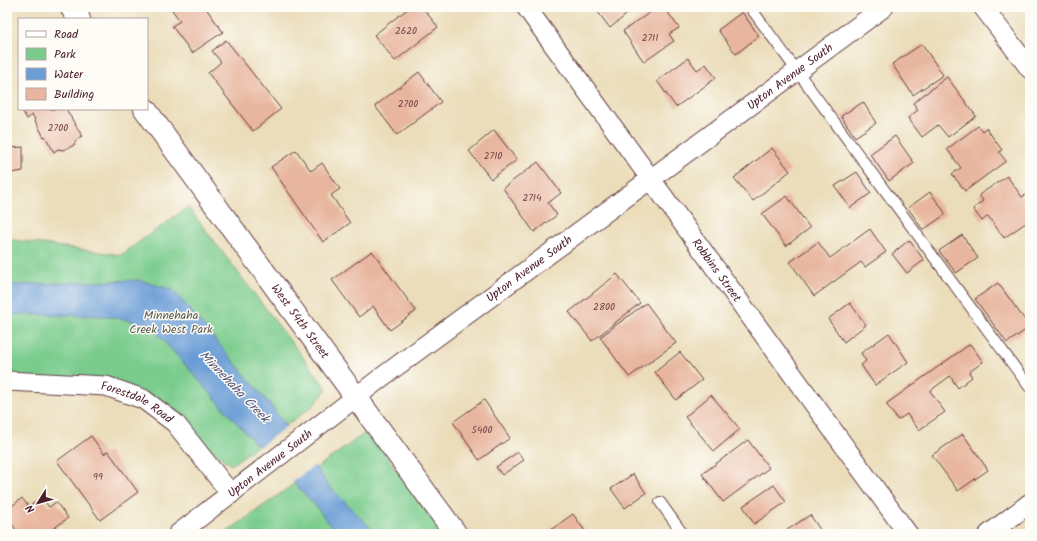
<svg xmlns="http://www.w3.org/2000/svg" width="1037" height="541" viewBox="0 0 1037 541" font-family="Kalam,sans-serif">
  <rect width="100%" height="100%" fill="#fdfcf7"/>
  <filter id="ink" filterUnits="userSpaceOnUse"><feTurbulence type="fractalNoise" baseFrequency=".025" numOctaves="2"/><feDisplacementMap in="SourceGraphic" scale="8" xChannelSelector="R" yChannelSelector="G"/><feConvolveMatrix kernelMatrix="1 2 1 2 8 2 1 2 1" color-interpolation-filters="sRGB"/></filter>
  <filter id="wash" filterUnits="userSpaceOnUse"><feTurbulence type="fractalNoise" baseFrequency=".012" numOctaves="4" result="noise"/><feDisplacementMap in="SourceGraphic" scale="16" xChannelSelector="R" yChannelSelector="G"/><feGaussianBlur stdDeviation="0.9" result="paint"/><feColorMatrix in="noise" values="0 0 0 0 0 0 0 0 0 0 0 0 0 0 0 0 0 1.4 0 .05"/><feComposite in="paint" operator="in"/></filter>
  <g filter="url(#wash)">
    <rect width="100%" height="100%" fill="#ebddba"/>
    <path fill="#7acc8d" stroke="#62765c" d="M188 207 327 389 314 405 231 465 143 399 7 381V239L121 255Z
      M368 431 443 534H224Z"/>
    <path fill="#6b9dd6" stroke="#5a5e80" d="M139 280 173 290 269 403 328 485 370 527 372 534H337L315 505 242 429 156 332 133 321 105 316 7 314V285Z"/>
    <path fill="#ebddba" d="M287 426 315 465 291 483 258 448Z"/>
    <g id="blocks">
      <path fill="#e8b69e" d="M170 7H205L223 32 192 53 172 26 180 21Z
        M410 7H422L438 27 395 61 374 35Z
        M594 7H622L621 8 626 15 610 28Z
        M658 7H664L679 28 669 34 674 41 644 62 623 31Z
        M742 12 759 36 736 54 718 30Z
        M226 40 281 109 253 131 208 73 221 62 212 51Z
        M922 44 943 75 913 95 892 64Z
        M688 58 697 70 706 64 716 78 676 107 657 81Z
        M419 72 441 102 397 135 375 106Z
        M947 77 976 116 948 137 938 125 922 137 908 118 918 110 913 103Z
        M863 102 876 123 855 137 841 116Z
        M21 109H66L82 136 76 140 74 145 70 147 63 150 58 149 54 152 45 136 44 137 34 119H35L32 115 27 119Z
        M978 126 982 131 986 128 1002 150 999 152 1006 161 965 191 952 174 961 168 947 149Z
        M494 130 517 160 491 179 469 151Z
        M895 136 914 163 889 181 870 154Z
        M23 147V171L11 173V181H7V148Z
        M772 148 790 171 753 201 734 178Z
        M296 150 311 171 322 163 340 189 331 195 350 223 323 242 271 167Z
        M538 162 561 193 548 203 557 215 534 232 503 188Z
        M857 172 871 193 850 208 835 186Z
        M1007 176 1022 197 1030 192V220L1004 238 988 216 982 221 973 209 983 201 979 195Z
        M930 192 946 214 923 230 908 208Z
        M787 196 810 228 786 246 762 214Z
        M870 229 886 252 865 267 861 262 814 296 790 262 818 242 830 258Z
        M962 235 978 258 956 273 939 251Z
        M909 240 924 260 907 273 892 254Z
        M372 251 416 311 390 330 373 306 359 317 332 280Z
        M617 274 640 303 592 341 569 312Z
        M998 283 1030 327 1007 343 975 299Z
        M646 303 676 343 629 377 600 337Z
        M850 303 866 325 844 342 828 319Z
        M889 333 908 362 875 385 861 365 866 361 861 353Z
        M970 344 983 362 969 372 972 377 958 388 950 376 930 391 945 412 919 430 907 414 898 420 886 404Z
        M680 352 702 380 676 400 655 372Z
        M711 395 740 429 714 451 685 417Z
        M484 400 510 438 479 460 453 422Z
        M963 434 988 470 958 491 932 455Z
        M91 436 104 454 108 451 138 492 100 520 57 461Z
        M748 440 769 468 723 502 702 474Z
        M518 452 524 460 502 475 496 467Z
        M633 474 646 493 625 508 611 489Z
        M774 485 786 502 754 524 743 506Z
        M41 497 49 507 56 502 68 518 46 534H19L7 517V510L22 498 29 507Z
        M573 514 587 534H545Z
        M810 515 823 534H781Z"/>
    </g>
  </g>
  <g filter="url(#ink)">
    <use href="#blocks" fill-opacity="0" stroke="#623c40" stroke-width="1"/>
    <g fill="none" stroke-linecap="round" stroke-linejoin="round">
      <g stroke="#623c40" stroke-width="12">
        <path id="lane" d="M750 7 1030 388
          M660 502 683 534"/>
      </g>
      <g stroke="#623c40" stroke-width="21">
        <g id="street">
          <path id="s1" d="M526 7 908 534"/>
          <path d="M983 7 1030 69"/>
          <path id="s2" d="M7 381 106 386 143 399 175 423 231 494"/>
          <path id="s3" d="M178 534 382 377 884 7"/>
          <path d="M989 534 1030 503"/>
        </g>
      </g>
      <g stroke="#623c40" stroke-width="24">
        <g id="secondary">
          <path d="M71 7 79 19"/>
          <path id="s4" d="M145 109 456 534"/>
        </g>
      </g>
      <use href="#lane" stroke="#fff" stroke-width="10"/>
      <use href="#street" stroke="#fff" stroke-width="19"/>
      <use href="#secondary" stroke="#fff" stroke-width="22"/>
    </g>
  </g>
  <g text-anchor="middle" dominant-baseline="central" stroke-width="3" stroke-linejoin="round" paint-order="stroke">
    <g font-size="10" fill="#724548">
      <text x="406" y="31">2620</text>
      <text x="650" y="38">2711</text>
      <text x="408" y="104">2700</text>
      <text x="58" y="128">2700</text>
      <text x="493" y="156">2710</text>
      <text x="532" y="198">2714</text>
      <text x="604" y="307">2800</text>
      <text x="482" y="430">5400</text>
      <text x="98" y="477">99</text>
    </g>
    <g font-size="12" fill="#4a1f2b" stroke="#fdfcf7">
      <text stroke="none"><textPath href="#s3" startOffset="764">Upton Avenue South</textPath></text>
      <text stroke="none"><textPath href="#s3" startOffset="440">Upton Avenue South</textPath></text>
      <text stroke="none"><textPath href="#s1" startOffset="325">Robbins Street</textPath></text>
      <text stroke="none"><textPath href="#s4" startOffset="263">West 54th Street</textPath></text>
      <text stroke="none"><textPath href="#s2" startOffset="134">Forestdale Road</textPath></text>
      <text stroke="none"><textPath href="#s3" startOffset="116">Upton Avenue South</textPath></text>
    </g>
    <g font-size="12" fill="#5b5c4d" stroke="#fdfcf7">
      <text x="171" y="315">Minnehaha<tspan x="171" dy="14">Creek West Park</tspan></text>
    </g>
    <g font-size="13" font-style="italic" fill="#595878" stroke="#fdfcf7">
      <text transform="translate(234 387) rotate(46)">Minnehaha Creek</text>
    </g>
  </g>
  <rect width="1037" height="541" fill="none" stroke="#fdfcf7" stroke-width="24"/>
  <rect x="18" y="18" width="130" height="92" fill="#fdfcf7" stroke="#b5a4a5"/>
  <rect x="26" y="31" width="20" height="6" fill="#ffffff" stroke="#b5a4a5"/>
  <text x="54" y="38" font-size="12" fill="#4a1f2b">Road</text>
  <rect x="26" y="48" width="20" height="12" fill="#7acc8d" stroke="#b5a4a5"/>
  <text x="54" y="58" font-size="12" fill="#4a1f2b">Park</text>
  <rect x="26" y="68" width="20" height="12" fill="#6b9dd6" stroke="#b5a4a5"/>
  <text x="54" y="78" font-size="12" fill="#4a1f2b">Water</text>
  <rect x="26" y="88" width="20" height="12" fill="#e8b69e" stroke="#b5a4a5"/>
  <text x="54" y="98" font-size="12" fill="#4a1f2b">Building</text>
  <g transform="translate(38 503) rotate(233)" stroke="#fdfcf7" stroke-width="3" paint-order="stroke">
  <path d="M0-3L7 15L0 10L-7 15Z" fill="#4a1f2b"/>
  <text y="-6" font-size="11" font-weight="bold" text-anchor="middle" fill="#4a1f2b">N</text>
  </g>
</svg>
